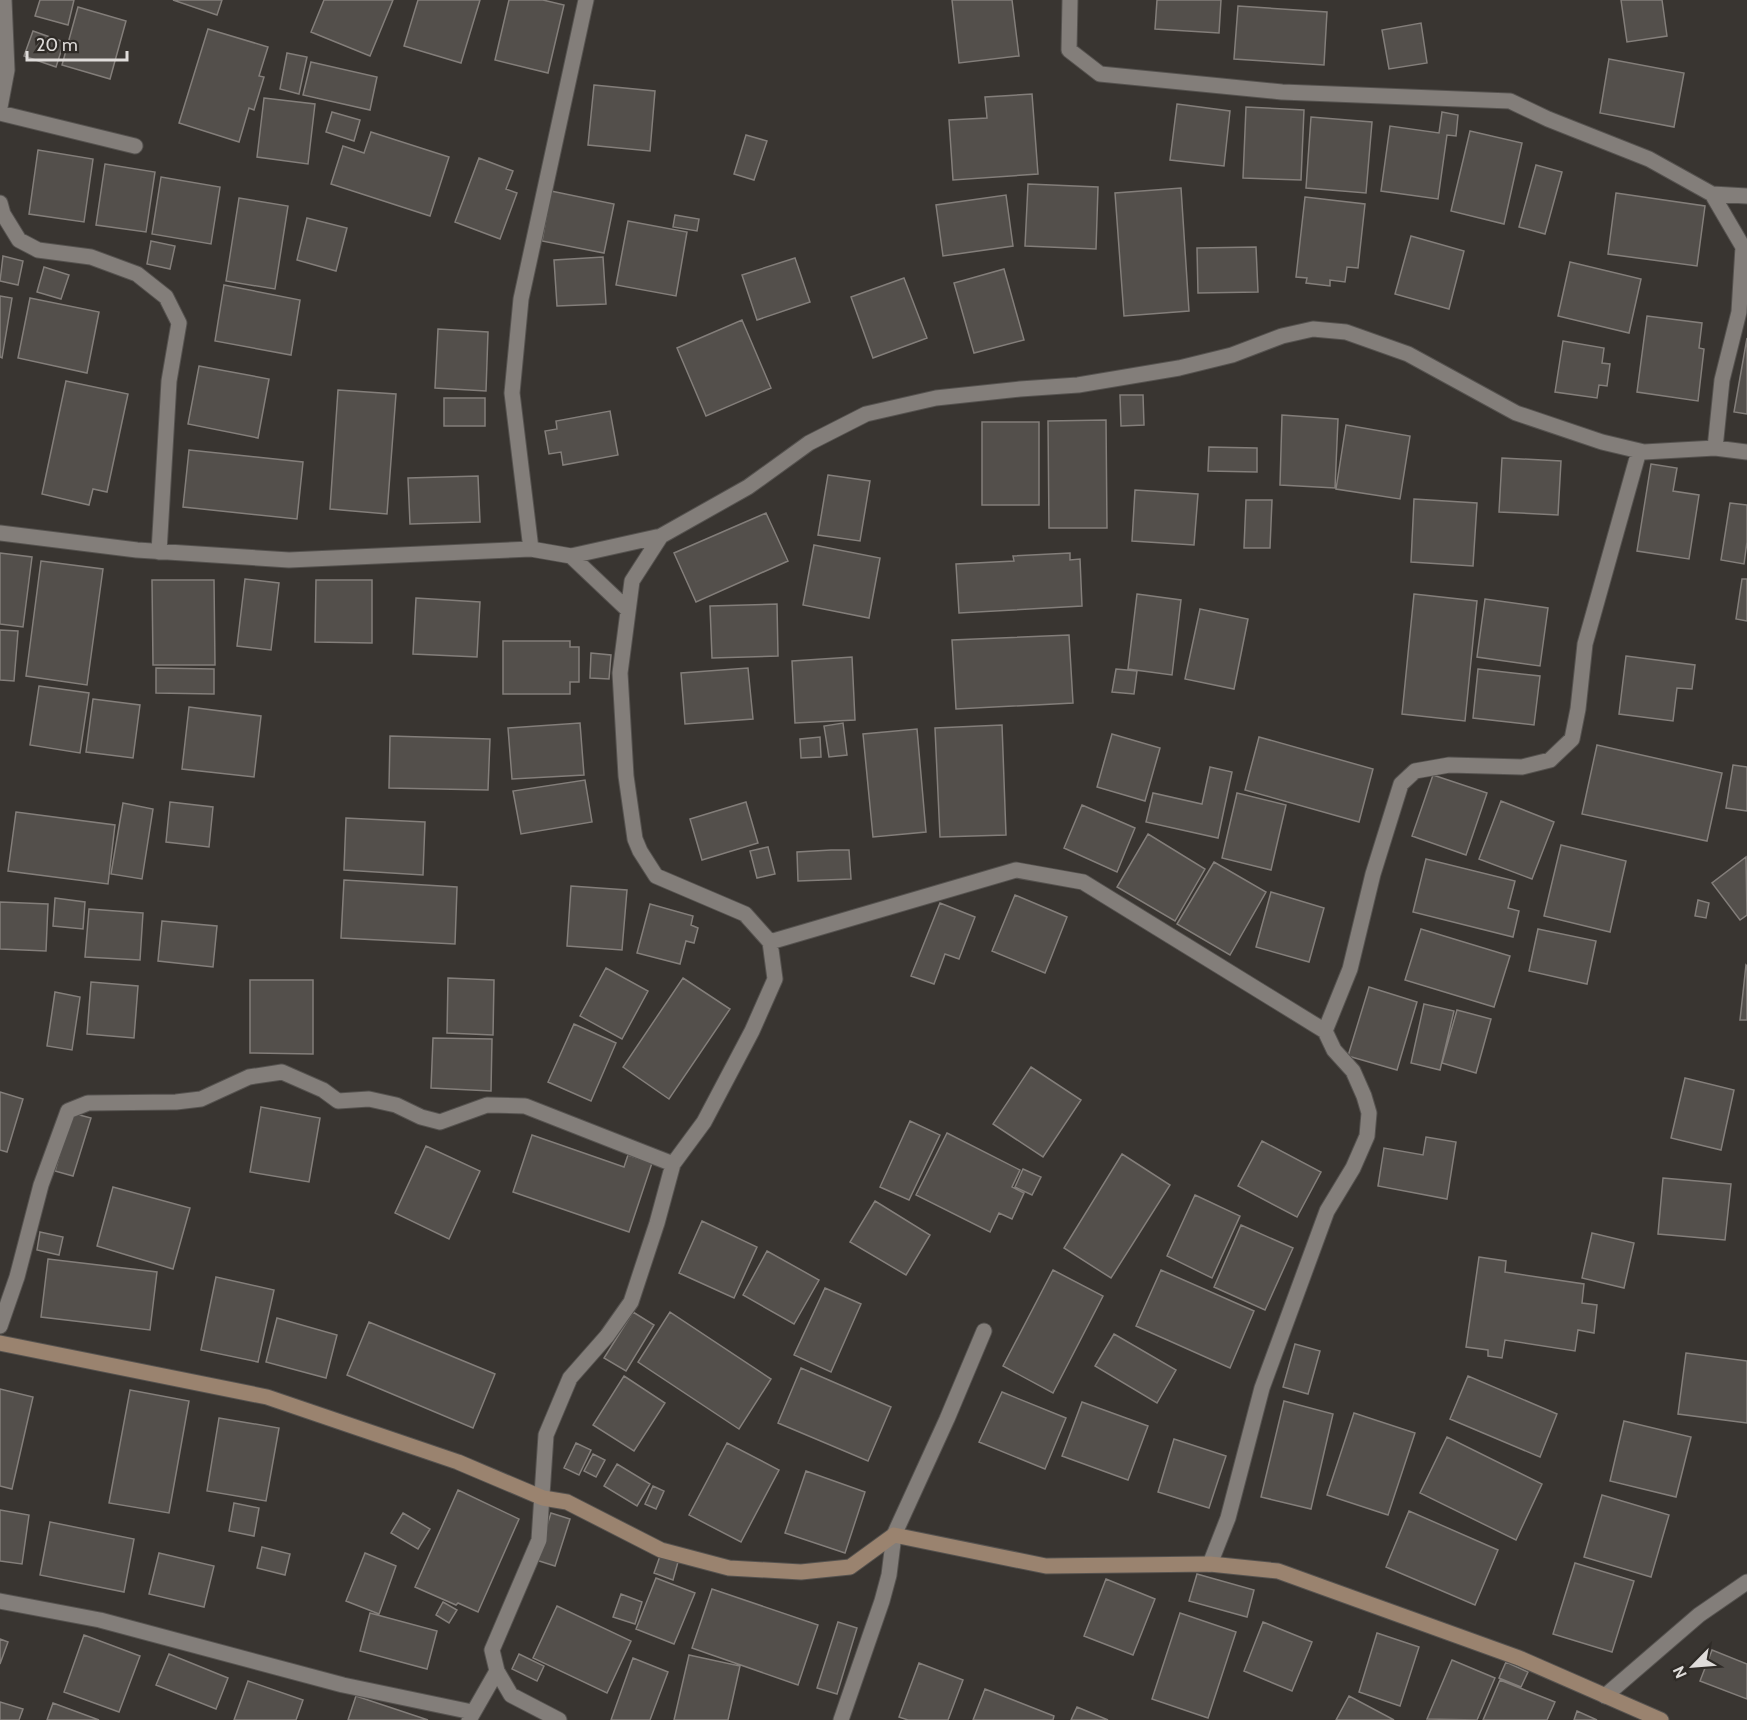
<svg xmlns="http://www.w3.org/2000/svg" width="1747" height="1720" viewBox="0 0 1747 1720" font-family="Cabin,sans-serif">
  <rect width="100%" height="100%" fill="#393531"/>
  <path fill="#534f4b" stroke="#837e7a" stroke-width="1.5" d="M40 0H74L68 25 35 16Z
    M173 0H222L217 15Z
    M324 0H393L370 56 311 32Z
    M418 0H480L461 63 404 46Z
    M509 0H543L564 5 548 73 495 60Z
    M952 0H1012L1019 56 959 63Z
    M1157 0H1221L1219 33 1155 29Z
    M1621 0H1662L1667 36 1627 42Z
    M1238 6 1327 12 1324 65 1234 59Z
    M78 7 126 21 110 79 62 65Z
    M1421 23 1427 63 1389 69 1382 30Z
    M208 29 268 47 259 76 264 77 254 110 249 108 239 142 179 123Z
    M33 31 64 42 56 67 24 56Z
    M287 53 307 57 299 94 280 89Z
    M1609 59 1684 73 1674 127 1600 113Z
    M311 62 377 77 370 110 303 95Z
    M594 85 655 91 650 151 588 145Z
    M1032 94 1038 174 953 180 949 120 987 118 985 97Z
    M264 98 315 104 308 164 257 157Z
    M1177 104 1230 111 1224 166 1170 160Z
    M1246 107 1304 110 1301 180 1243 178Z
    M332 112 360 120 354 141 326 132Z
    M1442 112 1458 115 1456 136 1447 135 1438 199 1381 191 1390 126 1439 133Z
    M1311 117 1372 122 1366 193 1306 188Z
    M1470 131 1522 143 1504 224 1451 211Z
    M371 132 449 157 430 216 331 184 343 146 364 153Z
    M746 135 767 141 754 180 734 174Z
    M38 150 93 159 84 222 29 214Z
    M479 158 513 171 506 189 517 193 500 239 455 222Z
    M105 164 155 172 146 232 96 225Z
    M1536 165 1562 172 1545 234 1519 227Z
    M161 177 220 187 211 244 152 234Z
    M1028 184 1098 187 1096 249 1025 246Z
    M1181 188 1189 311 1124 316 1115 193Z
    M551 191 614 204 604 253 542 241Z
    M1616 193 1705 206 1697 266 1608 254Z
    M1006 195 1013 246 943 256 936 205Z
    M1305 197 1365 204 1358 268 1347 267 1345 282 1330 280V286L1306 283 1307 278 1296 277Z
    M239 198 288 206 275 289 226 281Z
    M675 215 699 219 697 231 673 227Z
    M307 218 347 228 336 271 297 260Z
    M628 221 687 232 676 296 616 285Z
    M1411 236 1464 251 1449 309 1395 294Z
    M151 241 175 246 170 269 147 264Z
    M1256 247 1258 292 1198 293 1197 248Z
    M3 256 23 261 18 285 0 281Z
    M603 257 606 304 557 306 554 260Z
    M795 258 810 302 757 320 742 275Z
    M1570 262 1641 279 1629 333 1558 316Z
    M44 267 69 275 61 299 37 292Z
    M1004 269 1024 340 974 353 954 283Z
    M904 278 927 338 873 358 851 297Z
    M224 285 300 300 291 355 215 341Z
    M0 296 12 298 2 358 0 357Z
    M30 298 99 312 87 373 18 358Z
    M1647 316 1702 323 1699 348 1704 349 1698 401 1637 392Z
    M742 320 771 388 706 416 677 348Z
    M438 329 488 332 486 391 435 388Z
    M1747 338V414L1734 412Z
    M1563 341 1604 348 1602 363 1610 364 1607 386 1599 385 1597 398 1555 392Z
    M199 366 269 379 258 438 188 424Z
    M66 381 128 394 107 492 93 489 89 505 42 494Z
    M338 390 396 394 387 514 330 509Z
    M1120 395H1143L1144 425 1121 426Z
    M444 398H485V426H444Z
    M610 411 618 455 563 465 561 452 549 454 545 431 557 429 556 421Z
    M1282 415 1338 419 1335 488 1280 485Z
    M1106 420 1107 528H1049L1048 421Z
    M982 422H1039V505H982Z
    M1346 425 1410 436 1400 499 1336 489Z
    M1209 447 1257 448V472L1208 471Z
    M189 450 303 462 297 519 183 507Z
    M1502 458 1561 461 1558 515 1499 512Z
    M1651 464 1677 468 1673 491 1699 495 1689 559 1637 551Z
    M828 475 870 481 860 541 818 535Z
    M478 476 480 522 410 524 408 478Z
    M1135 490 1198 494 1194 545 1132 541Z
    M1414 499 1477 503 1473 566 1411 562Z
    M1246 500H1272L1270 548H1244Z
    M1730 503 1747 505V542L1744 564 1721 560Z
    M766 513 788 561 696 602 674 553Z
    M814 545 880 558 869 618 803 605Z
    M0 553 32 557 23 627 0 624Z
    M1070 553V560L1080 559 1082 606 959 613 956 564 1014 561 1013 556Z
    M41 561 103 569 87 685 26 676Z
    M245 579 279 583 271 650 237 646Z
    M1742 579H1747V621L1736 619Z
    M152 580H214L215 665H153Z
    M316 580H372V643L315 642Z
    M1137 594 1181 600 1172 675 1128 669Z
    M1414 594 1477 601 1465 721 1402 714Z
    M416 598 480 602 477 657 413 654Z
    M1485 599 1548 608 1540 666 1477 657Z
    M777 604 778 656 712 658 710 606Z
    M1200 609 1248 619 1234 689 1185 679Z
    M0 630 18 631 14 681 0 680Z
    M1069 635 1073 703 956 709 952 640Z
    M503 641H570V647H579V682H570V694H503Z
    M591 653 611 655 609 679 590 678Z
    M1626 656 1695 665 1692 689 1677 688 1673 721 1619 714Z
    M852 657 855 720 795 723 792 661Z
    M156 668 214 669V694L156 693Z
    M748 668 753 719 685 724 681 673Z
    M1116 669 1137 671 1134 694 1112 692Z
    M1478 669 1540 676 1534 725 1473 718Z
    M39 686 89 693 80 753 30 745Z
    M93 699 140 705 133 758 86 752Z
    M189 707 261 716 254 777 182 769Z
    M580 723 584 775 512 779 508 728Z
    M843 723 847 755 829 757 824 726Z
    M1002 725 1006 835 940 837 935 728Z
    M917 729 926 832 873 837 863 734Z
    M1112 734 1160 748 1145 801 1097 787Z
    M390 736 490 739 488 790 389 788Z
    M820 737 821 757 801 758 800 739Z
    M1259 737 1373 769 1359 822 1245 790Z
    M1597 745 1722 773 1707 841 1582 814Z
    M1733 765 1747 767V811L1726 808Z
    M1210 767 1232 772 1218 838 1146 822 1153 793 1202 804Z
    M1433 775 1487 793 1466 855 1412 836Z
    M585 780 592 822 521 834 513 791Z
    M1237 793 1286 805 1271 870 1222 858Z
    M1501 801 1554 822 1532 879 1479 859Z
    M170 802 213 807 209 847 166 842Z
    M746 802 758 843 702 860 690 819Z
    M123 803 153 809 142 879 111 874Z
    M1082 805 1135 828 1117 872 1064 848Z
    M16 812 115 825 108 884 8 871Z
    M346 818 425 822 423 875 344 870Z
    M1148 834 1205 869 1175 921 1117 887Z
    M1561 845 1626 861 1610 932 1544 916Z
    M768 847 775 874 757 878 750 851Z
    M831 850H849L851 879 798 881 797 852Z
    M1746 857 1747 915 1740 920 1712 883Z
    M1426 859 1515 881 1508 908 1519 911 1513 937 1413 912Z
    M1214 862 1266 892 1230 955 1177 924Z
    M344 880 457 887 455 944 341 938Z
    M571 886 627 890 622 950 567 946Z
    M1271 892 1324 908 1309 962 1256 947Z
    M1015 895 1067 917 1045 973 992 951Z
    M55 898 85 902 83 929 53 926Z
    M1698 900 1709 903 1706 918 1695 916Z
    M0 902 48 904 46 951 0 949Z
    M940 903 975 917 959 959 945 954 934 984 911 976Z
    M650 904 693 916 691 925 698 928 694 943 686 941 680 964 637 953Z
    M89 909 143 913 140 960 85 957Z
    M162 921 217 926 213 967 158 961Z
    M1421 929 1510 956 1494 1007 1405 980Z
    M1538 929 1596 941 1587 984 1529 971Z
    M1746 965 1747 966V1020H1740Z
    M606 968 648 991 622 1039 580 1016Z
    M448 978 494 980 493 1035 447 1033Z
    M683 978 730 1009 669 1099 623 1067Z
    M250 980H313V1054L250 1053Z
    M91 982 138 986 134 1038 87 1034Z
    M1369 987 1417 1002 1397 1070 1348 1056Z
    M55 992 80 997 72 1050 47 1046Z
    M1424 1004 1454 1011 1440 1070 1411 1063Z
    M1457 1010 1491 1019 1476 1073 1442 1063Z
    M574 1024 616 1043 591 1101 548 1082Z
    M433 1038 492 1039 491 1091 431 1088Z
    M1031 1067 1081 1100 1043 1157 993 1124Z
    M1685 1078 1734 1090 1721 1150 1671 1138Z
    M0 1092 23 1099 7 1152 0 1150Z
    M261 1107 320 1118 309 1182 250 1172Z
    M72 1113 91 1118 73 1176 55 1171Z
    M910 1121 940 1135 909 1200 880 1187Z
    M947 1133 1020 1170 1012 1187 1024 1193 1012 1219 999 1213 990 1232 916 1195Z
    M532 1135 624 1167 628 1155 652 1163 629 1232 513 1192Z
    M1426 1137 1456 1142 1447 1199 1378 1186 1384 1148 1423 1155Z
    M1262 1141 1321 1172 1297 1217 1238 1186Z
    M426 1146 480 1171 449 1239 395 1213Z
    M1122 1154 1170 1185 1111 1278 1064 1248Z
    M1023 1169 1041 1177 1032 1195 1015 1187Z
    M1663 1178 1731 1184 1725 1240 1658 1234Z
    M113 1187 190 1208 173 1269 97 1246Z
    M1195 1195 1240 1216 1212 1278 1167 1256Z
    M875 1201 930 1235 906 1275 850 1242Z
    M702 1221 757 1247 734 1298 679 1273Z
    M1241 1225 1293 1248 1265 1310 1214 1287Z
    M40 1232 63 1237 59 1255 37 1250Z
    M1592 1233 1634 1243 1624 1288 1582 1278Z
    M767 1251 819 1280 794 1324 743 1295Z
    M1479 1257 1506 1261 1505 1272 1584 1284 1582 1303 1597 1305 1594 1333 1578 1330 1575 1351 1505 1340 1502 1358 1488 1356V1350L1466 1347Z
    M48 1259 157 1272 150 1330 41 1317Z
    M1053 1270 1103 1296 1053 1393 1003 1366Z
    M1161 1270 1254 1311 1230 1368 1136 1326Z
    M216 1277 274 1290 258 1362 201 1350Z
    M825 1288 861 1304 831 1372 794 1355Z
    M633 1312 654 1325 626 1371 604 1358Z
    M670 1312 771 1379 739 1429 638 1362Z
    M277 1318 337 1335 326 1378 266 1362Z
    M369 1322 495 1374 473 1428 347 1375Z
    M1114 1334 1176 1370 1157 1403 1095 1366Z
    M1295 1344 1320 1351 1308 1394 1283 1387Z
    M1686 1353 1747 1361V1423L1678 1414Z
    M801 1368 891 1407 868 1461 778 1423Z
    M624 1376 665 1403 634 1451 593 1425Z
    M1468 1376 1557 1414 1540 1457 1450 1419Z
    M0 1389 33 1397 12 1489 0 1486Z
    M130 1390 189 1401 169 1513 109 1503Z
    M1002 1392 1066 1418 1045 1469 979 1442Z
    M1284 1401 1333 1414 1311 1509 1261 1497Z
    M1082 1402 1148 1426 1128 1480 1062 1456Z
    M1354 1413 1415 1433 1388 1515 1327 1495Z
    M219 1418 279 1428 266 1501 207 1491Z
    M1624 1421 1691 1437 1676 1497 1610 1481Z
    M1447 1437 1542 1484 1516 1540 1420 1493Z
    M1174 1439 1226 1456 1209 1508 1158 1492Z
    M576 1443 591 1450 579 1475 564 1468Z
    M727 1443 779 1470 741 1542 689 1515Z
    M593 1454 605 1460 596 1477 584 1471Z
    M617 1464 650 1484 637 1506 604 1486Z
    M806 1471 865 1492 845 1553 785 1533Z
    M653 1486 664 1491 656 1509 645 1504Z
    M458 1490 519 1519 478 1612 458 1603 456 1605 415 1587Z
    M1602 1495 1669 1515 1651 1577 1584 1557Z
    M234 1503 259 1508 254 1536 229 1531Z
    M0 1510 29 1515 22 1564 0 1561Z
    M1409 1511 1498 1550 1475 1605 1386 1567Z
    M403 1513 430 1529 418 1549 391 1533Z
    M551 1513 570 1519 555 1566 536 1560Z
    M50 1522 134 1539 124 1592 40 1575Z
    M262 1547 290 1554 285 1575 257 1568Z
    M159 1553 214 1566 204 1607 149 1594Z
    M365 1553 396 1566 379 1614 346 1601Z
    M660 1556 678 1562 673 1580 654 1573Z
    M1575 1563 1634 1581 1612 1652 1553 1634Z
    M1197 1574 1254 1590 1247 1617 1189 1601Z
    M656 1578 695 1593 674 1644 636 1629Z
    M1106 1579 1155 1599 1133 1655 1084 1636Z
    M712 1589 818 1625 798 1685 692 1648Z
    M621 1594 642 1602 635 1624 613 1617Z
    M443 1602 457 1610 449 1623 436 1615Z
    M557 1606 631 1641 607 1693 533 1658Z
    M370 1613 437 1631 427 1669 360 1651Z
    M1180 1613 1236 1632 1208 1718 1152 1699Z
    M838 1622 857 1628 837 1694 817 1688Z
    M1263 1622 1312 1642 1292 1691 1244 1671Z
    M1377 1633 1419 1647 1400 1706 1359 1692Z
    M84 1635 140 1656 119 1712 64 1692Z
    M0 1639 8 1642 0 1664Z
    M1712 1650 1747 1664V1699L1700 1681Z
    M169 1654 228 1678 216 1709 156 1685Z
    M519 1654 544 1666 537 1681 512 1669Z
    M689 1655 740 1666 728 1720H674Z
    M633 1658 668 1672 650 1720H611Z
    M1452 1660 1495 1678 1477 1720 1427 1719Z
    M1506 1662 1528 1672 1521 1687 1499 1678Z
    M919 1663 963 1680 948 1720H908L899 1717Z
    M1500 1680 1555 1702 1547 1720H1483Z
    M248 1681 303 1700 296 1720H234Z
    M985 1689 1054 1716 1053 1720H973Z
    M356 1696 428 1720H348Z
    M1349 1696 1394 1720H1336Z
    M0 1702 23 1709 19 1720H0Z
    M53 1703 99 1720H47Z
    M1077 1707 1108 1720H1071Z
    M1577 1711 1597 1720H1574Z"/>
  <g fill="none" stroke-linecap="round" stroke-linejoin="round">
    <g stroke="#55524f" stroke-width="17">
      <path id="street" d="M1070 0 1069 50 1100 74 1282 92 1510 101 1548 119 1649 159 1712 194 1743 247 1739 312 1722 380 1715 448
        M0 107 7 70 4 0
        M0 113 135 146
        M1712 194 1747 196
        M0 203 3 214 19 240 38 250 91 257 137 274 166 297 179 323 169 381 159 552
        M0 533 137 550 289 560 531 549 571 556 661 536
        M531 549 512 393 521 299 586 0
        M571 556 628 610
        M770 942 1016 870 1083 882 1325 1031
        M0 1326 17 1277 41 1185 68 1111 88 1103 176 1102 201 1099 249 1077 282 1072 323 1090 338 1101 369 1099 396 1105 421 1117 440 1122 487 1105 525 1106 673 1164
        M1210 1564 1228 1518 1262 1388 1327 1211 1353 1168 1367 1136 1369 1113 1364 1096 1353 1071 1334 1050 1325 1031 1350 969 1373 874 1401 784 1415 771 1449 765 1522 767 1550 760 1572 739 1578 709 1585 644 1639 451
        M0 1601 100 1620 343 1685 472 1712
        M1605 1696 1699 1615 1747 1582
        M469 1720 497 1671
        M559 1720 511 1695 497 1671 492 1650 539 1540 546 1435 570 1378 607 1336 631 1302 657 1223 673 1164 704 1122 752 1031 775 979 770 942 745 914 656 876 640 851 635 839 626 776 620 673 632 581 661 536 748 487 809 443 866 414 936 398 1020 389 1078 385 1179 368 1232 355 1282 336 1313 329 1346 332 1408 354 1516 413 1602 442 1644 452 1715 448 1747 452
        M841 1720 882 1601 889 1575 894 1535 947 1419 984 1331"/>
    </g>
    <g stroke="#55524f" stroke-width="17">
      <path id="secondary" d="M0 1343 267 1397 458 1462 543 1498 567 1502 661 1550 729 1568 801 1572 850 1567 894 1535 1046 1566 1210 1564 1278 1571 1519 1658 1661 1720"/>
    </g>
    <use href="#street" stroke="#837e7a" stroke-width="15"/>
    <use href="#secondary" stroke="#9a836f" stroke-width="15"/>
  </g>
  <g transform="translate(1693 1666) rotate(245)" stroke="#2f2b27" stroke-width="4.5" paint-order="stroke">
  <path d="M0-4.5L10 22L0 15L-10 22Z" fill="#dfdcda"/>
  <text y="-9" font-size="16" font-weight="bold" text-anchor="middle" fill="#dfdcda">N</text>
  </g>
  <path d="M27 51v9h100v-9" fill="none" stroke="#dfdcda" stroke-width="3"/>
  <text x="36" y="51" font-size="18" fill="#dfdcda" stroke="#2f2b27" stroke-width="4.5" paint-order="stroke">20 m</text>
</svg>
